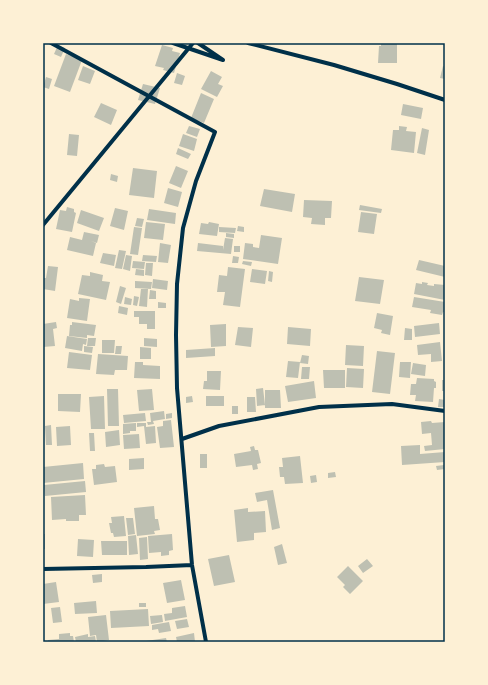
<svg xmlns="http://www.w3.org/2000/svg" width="488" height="685" viewBox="0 0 488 685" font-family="'PT Sans',sans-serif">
  <rect width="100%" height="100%" fill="#fdf0d5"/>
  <path fill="#bec0b2" d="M381 43H397V63H378L379 46H381Z
    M58 45 65 48 61 57 54 54Z
    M162 45 173 48 172 51 180 53 174 73 163 70 164 68 155 66Z
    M66 54 82 60 70 92 54 86Z
    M83 66 95 71 90 84 78 80Z
    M443 66 445 67V79L440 78Z
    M211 71 222 77 218 84 223 86 217 97 201 89Z
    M177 73 185 76 182 85 174 83Z
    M46 77 52 79 49 89 43 87Z
    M143 84 160 88 155 104 138 100Z
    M201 93 214 99 204 123 191 118Z
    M101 103 117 110 111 125 94 117Z
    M403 104 423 108 421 119 401 115Z
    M189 126 200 129 197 137 186 133Z
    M399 126 407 127 406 131 416 132 414 153 391 150 393 130H399Z
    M422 128 429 130 425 155 417 153Z
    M69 134 79 135 77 156 67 155Z
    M183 134 197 139 194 151 179 146Z
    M178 148 191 154 188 159 176 154Z
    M176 166 188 171 181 188 169 183Z
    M133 168 157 171 154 198 129 195Z
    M111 174 118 176 117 182 110 180Z
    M168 188 182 192 178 207 164 203Z
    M264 189 295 194 292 212 260 206Z
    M304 200 332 201 331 218H325V225L311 224 312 218 303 217Z
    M360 205 382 209 381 213 359 210Z
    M67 207 74 209V212L76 213 72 232 56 229 60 210 66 211Z
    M115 208 128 211 124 230 110 226Z
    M149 209 176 213 175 224 147 220Z
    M81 210 104 218 99 231 77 223Z
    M361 212 377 214 374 234 358 232Z
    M137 218 144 219 142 227 135 226Z
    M146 222 165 224 163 240 144 238Z
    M209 222 219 224 217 236 199 234 201 223 208 224Z
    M238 226 244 227V232L237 231Z
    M134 227 142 228 138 255 130 254Z
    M219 227 236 228 235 233 219 232Z
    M84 232 99 235 97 243 91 241 96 243 93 256 67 250 70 237 82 240Z
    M226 233 234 234V238L226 237Z
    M261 235 282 238 278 264 243 259 245 243 253 244V247L259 248Z
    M225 238 233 239 231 254 197 251 198 243 223 246V250Z
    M160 243 171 245 168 263 158 262Z
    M234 246H240V252H234Z
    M119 250 126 251 122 269 115 268Z
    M103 253 116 255 114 266 100 263Z
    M126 255 132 256 130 271 123 269Z
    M143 255 157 256 156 262 142 261Z
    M233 256 239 257 238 263H232Z
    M419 260 445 266V277L416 270Z
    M133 261 145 262 144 269 132 268Z
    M243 261 252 262 251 266 242 264Z
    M146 263H153L152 276 145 275Z
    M48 266 58 267 55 291 43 289V278H46Z
    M228 267 245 269 240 307 223 305 225 292H217L219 275 227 276Z
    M136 269 144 270V276L135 275Z
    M252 269 267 271 265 284 250 282Z
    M269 271 273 272 272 282 268 281Z
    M90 272 103 275 102 281 110 282 106 300 78 294 82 275 90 276Z
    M359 277 384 280 380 304 355 301Z
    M153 279 168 281 167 290 152 288Z
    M135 281 152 282 151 289 135 288Z
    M422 282 428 283 427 285 434 286V284L445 285V300L414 294 416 283 422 284Z
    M120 286 126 288 121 304 116 302Z
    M141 289H148L147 307 139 306Z
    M150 290 156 291V299H149Z
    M134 296 139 297 137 306 133 305Z
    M125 297 132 299 131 305 124 304Z
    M414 297 445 302V312H443L442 315 430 313 431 310 412 307Z
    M79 298 90 299 87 321 67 318 70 299 79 301Z
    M158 302 166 303V308H158Z
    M119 306 128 308 127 315 118 313Z
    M134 311H155V329H147V324H139V317H134Z
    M377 313 393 316 390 335 381 333 382 330 374 328Z
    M56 322 57 328 53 329 55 346 43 347V324Z
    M72 322 96 325 94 336 87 335V338L69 336 70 325H72Z
    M439 323 440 334 415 337 414 326Z
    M226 324V346L211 347 210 325Z
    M238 327 253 328 251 347 235 345Z
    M288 327 311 329 310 346 287 344Z
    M405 328 412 329V340H404Z
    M67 336 87 339 86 345 83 344 82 351 65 348Z
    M88 338H96L95 346H87Z
    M144 338 157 339V347L144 346Z
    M102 340H115L114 353H102Z
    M440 342 442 361 431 362V354L418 355 417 345Z
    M346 345 364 346 363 366 345 365Z
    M84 346 93 347 92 353 84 352Z
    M116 346H122L121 354H115Z
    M140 347 151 348V359H140Z
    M215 348V356L186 358V350Z
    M377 351 395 353 390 394 372 392Z
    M69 352 92 355 90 370 67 368Z
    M98 354 128 356 127 370H115L114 375 96 374Z
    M302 355 309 356 308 364 300 363Z
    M288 361 300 362 298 378 286 377Z
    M135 362H143V365L160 366V379L134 378Z
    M400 362H411L410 378 399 377Z
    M413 363 426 365 425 376 411 374Z
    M302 367H310L309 379H301Z
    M347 368 364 369 363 388 346 387Z
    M323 370H345V388H324Z
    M207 371H221L220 390 203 389 204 381H207Z
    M417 378 434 379V381L436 382V388H434L433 402 415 401 416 395H410L411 384H416Z
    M442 380H445V391H442Z
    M314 381 316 398 288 402 285 386Z
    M263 388 265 405 257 406 256 389Z
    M107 389H118L119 426H108Z
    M152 389 154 410 139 411 137 390Z
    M265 390H280L281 408H265Z
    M58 394H81L80 412 58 411Z
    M104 396 105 429H91L89 397Z
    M192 396 193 402 186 403V397Z
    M206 396H224V406H206Z
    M247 397H255L256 412H247Z
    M439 399 445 400V407H438Z
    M232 406H238V414H232Z
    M164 411 165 419 153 421 154 424 148 425 147 422H151L150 413Z
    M145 413 146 421 124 423 123 415Z
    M172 413V418L166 419V414Z
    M171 420 174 447 160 448 157 427 163 426V421Z
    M431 421 432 423 445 422V449L425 451 424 446 432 445 431 433 422 434 421 422Z
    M136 423V431H130V433L123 434V424Z
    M137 423H146V427L155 426 156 443 146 444 144 426 137 427Z
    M51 425 52 445H46L45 426Z
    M70 426 71 445 57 446 56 427Z
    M119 430 120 445 106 447 105 432Z
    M89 433H94L95 451H90Z
    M139 434 140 448 124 449 123 435Z
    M420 445V454L445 452V462L402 465 401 446Z
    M254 446 255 450H258L261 463 257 464 258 469 253 470 252 465 236 467 234 454 251 451 250 447Z
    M200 454H207V468H200Z
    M300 456 303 483 285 484 284 477H280L279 467H283L282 458Z
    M144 458V469L129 470V459Z
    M83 463 84 479 43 483V467Z
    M104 464 105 467 115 466 117 482 94 485 92 469H96V465Z
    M444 465 445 469 437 470 436 466Z
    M335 472 336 477 328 478V473Z
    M316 475 317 482 311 483 310 476Z
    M85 481 86 492 45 496 44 485Z
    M273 490 280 528 272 530 267 500 257 502 255 493Z
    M85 495 86 515H79V521H66V519L52 520 51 497Z
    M154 506 155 519H158L160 530 154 531 155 534 137 536 134 508Z
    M248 508V512L265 511 266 532 254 533V540L237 542 234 510Z
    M124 516 126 536 114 537 113 533H111L109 523H112L111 517Z
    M126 518H133L135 534 128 535Z
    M43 534H45V549H43Z
    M172 534 173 550 169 551V555L161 556V552L149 553 148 536Z
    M136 535 138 554 129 555 128 536Z
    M147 537 148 559 140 560 139 538Z
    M78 539 94 540 93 557 77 556Z
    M101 541H127V555H102Z
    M282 544 287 563 278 565 274 547Z
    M229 555 235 582 214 586 208 559Z
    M367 559 373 566 363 573 358 566Z
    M348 566 363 581 350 594 343 587 345 585 337 577Z
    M102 574V582L93 583 92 575Z
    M181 580 185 600 167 603 163 583Z
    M56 582 59 602 43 604V584Z
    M96 601 97 613 75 614 74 603Z
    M139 603H146V607H139Z
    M185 606 187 617 165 621 164 614 172 613V608Z
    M60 607 62 622 53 623 51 608Z
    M148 609 149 626 111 628 110 611Z
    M106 615 109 640 97 642 96 635 90 636 88 617Z
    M162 615 163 622 151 624 150 616Z
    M187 619 189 627 177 629 175 621Z
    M169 622 171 631 159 633 158 629 152 630V625Z
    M70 633V636H73L74 642H48V640L59 639V634Z
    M194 633 195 642H177L176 637Z
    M88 634V637L95 636 96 642H76L75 637Z
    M166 638 167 642H146V641Z"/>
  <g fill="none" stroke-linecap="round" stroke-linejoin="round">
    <path stroke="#003049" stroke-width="4" d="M51 43 215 132 196 181 183 228 177 284 176 335 177 388 192 565 206 642
      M173 43 223 60 198 43
      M248 43 334 65 397 84 445 100
      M43 225 193 43
      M182 439 219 426 319 407 392 404 445 411
      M43 569 146 567 192 565"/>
  </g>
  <rect width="488" height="685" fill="none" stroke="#fdf0d5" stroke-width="88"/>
  <rect x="44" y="44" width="400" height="597" fill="none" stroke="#003049" stroke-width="1.5"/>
</svg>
